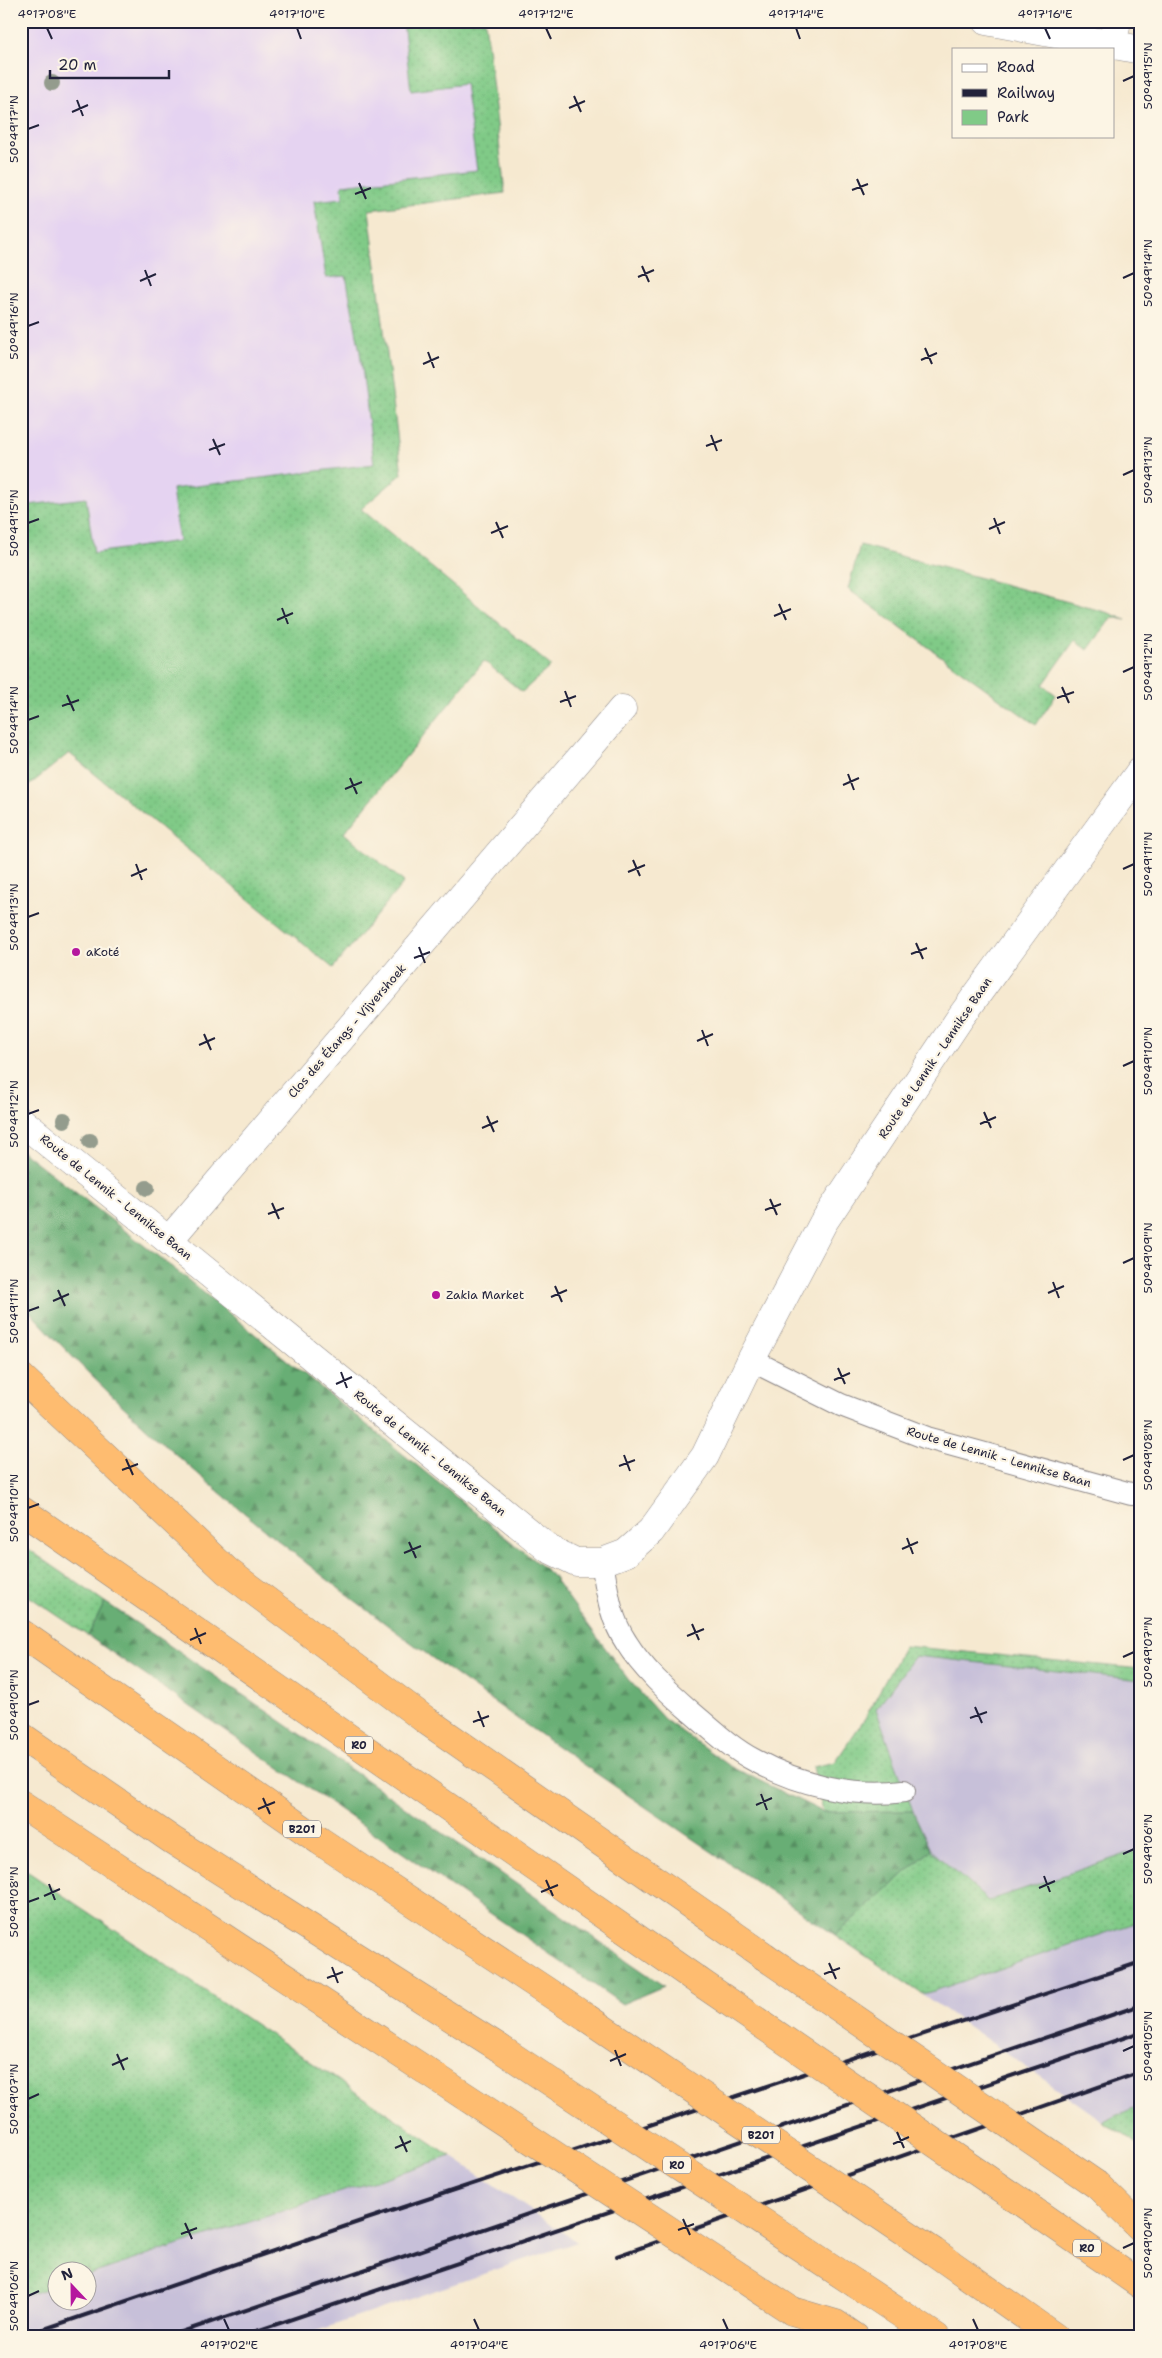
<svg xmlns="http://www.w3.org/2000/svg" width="1162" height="2358" viewBox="0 0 1162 2358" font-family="'Shantell Sans',sans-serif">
  <defs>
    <pattern id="green-dots" width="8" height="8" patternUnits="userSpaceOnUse" patternTransform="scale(1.25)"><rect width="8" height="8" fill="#80ca87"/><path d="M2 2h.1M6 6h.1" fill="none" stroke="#6ead75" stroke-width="1.8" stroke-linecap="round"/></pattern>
    <pattern id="forest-firs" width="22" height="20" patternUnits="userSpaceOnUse" patternTransform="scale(1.25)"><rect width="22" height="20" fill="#68ae74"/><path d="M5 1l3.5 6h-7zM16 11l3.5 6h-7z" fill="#558d60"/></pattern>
  </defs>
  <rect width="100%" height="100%" fill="#fcf5e5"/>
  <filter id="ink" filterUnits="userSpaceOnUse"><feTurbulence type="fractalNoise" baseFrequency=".02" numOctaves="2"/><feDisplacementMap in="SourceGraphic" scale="10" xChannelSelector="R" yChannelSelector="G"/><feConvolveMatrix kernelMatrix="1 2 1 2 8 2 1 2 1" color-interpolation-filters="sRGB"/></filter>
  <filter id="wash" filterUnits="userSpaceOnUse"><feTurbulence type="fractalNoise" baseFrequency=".0096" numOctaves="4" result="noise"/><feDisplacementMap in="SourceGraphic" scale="20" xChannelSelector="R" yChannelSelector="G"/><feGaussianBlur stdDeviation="1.12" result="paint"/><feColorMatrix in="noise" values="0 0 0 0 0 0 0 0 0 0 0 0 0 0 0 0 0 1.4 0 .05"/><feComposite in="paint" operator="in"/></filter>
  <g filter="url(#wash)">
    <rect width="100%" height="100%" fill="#f6e9d0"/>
    <path fill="#e5d3f1" d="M21 21H485L505 193 369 210 402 474 21 792Z"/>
    <path fill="#c7c0d9" d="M915 1656 1141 1680V1849L988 1901 931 1850 904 1791 876 1709Z
      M1141 1921V2105L1103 2121 922 1994Z
      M451 2156 577 2242 299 2337H21V2297L57 2285 58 2300H88V2275Z"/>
    <path fill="url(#green-dots)" stroke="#517661" d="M403 21H485L505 193 369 210 402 474 361 509 551 666 522 692 484 661 344 833 404 882 333 968 69 753 21 792V506L86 498 94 553 179 541 172 489 374 464 360 352 346 276 326 278 314 201 343 198 342 185 477 170 465 84 411 91Z
      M860 545 1109 613 1126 620 1112 617 1088 650 1075 640 1043 685 1056 695 1036 725 848 589Z
      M21 1544 105 1602 88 1636 21 1591Z
      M904 1646 1141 1669V1680L915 1656 876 1709 913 1811 823 1812 813 1767 835 1762 865 1718Z
      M1141 1849V1921L934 1991 922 1994 835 1935 931 1850 988 1901Z
      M21 1867 49 1886 451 2156 88 2275V2270H58L57 2285 21 2297Z
      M1141 2105V2146L1103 2121Z"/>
    <path fill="url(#forest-firs)" stroke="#456858" d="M21 1150 177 1271 551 1574 628 1679 664 1719 730 1766 823 1812 913 1811 931 1850 835 1935C667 1821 497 1710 337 1587 225 1500 116 1408 21 1302Z
      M105 1602 249 1699 664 1986 622 2004 88 1636Z"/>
  </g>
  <g filter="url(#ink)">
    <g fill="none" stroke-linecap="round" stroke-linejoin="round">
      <g stroke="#8c8686" stroke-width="24">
        <path id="service" d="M751 1360 841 1405 927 1438 1131 1494H1141
          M602 1562C607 1590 610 1618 626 1642 642 1668 667 1691 690 1711 710 1728 731 1748 754 1760 798 1784 854 1798 904 1791"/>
      </g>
      <g stroke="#8c8686" stroke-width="29">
        <path id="minor" d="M986 21 1141 50
          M1112 46 1117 21
          M21 1121 549 1549 576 1562H602L626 1553 651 1531 705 1456 751 1360 823 1223 960 1018 1141 770
          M169 1240 622 709"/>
      </g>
      <g stroke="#8c8686" stroke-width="29">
        <path id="motorway" d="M21 1377 227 1571 427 1721 764 1956
          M21 1510 697 1980
          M21 1633 320 1841 587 2018
          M21 1736 172 1840 498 2047
          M21 1804 428 2072
          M1097 2185 1141 2228
          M1034 2211 1141 2285
          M934 2252 1055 2337
          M856 2284 936 2337
          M792 2311 836 2324 855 2337"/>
      </g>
      <use href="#service" stroke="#fff" stroke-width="22"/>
      <use href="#minor" stroke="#fff" stroke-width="28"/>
      <use href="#motorway" stroke="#febc70" stroke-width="28"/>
      <path stroke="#22223b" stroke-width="4" d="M617 2256 1141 2072
        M21 2337 361 2221 1141 1962
        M167 2337 1141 2005
        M239 2337 1141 2032"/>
      <g stroke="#8c8686" stroke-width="29" stroke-linecap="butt">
        <path id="motorway-bridge" d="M764 1956 1097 2185
          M697 1980 1034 2211
          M587 2018 934 2252
          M498 2047 856 2284
          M428 2072 792 2311"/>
      </g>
      <use href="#motorway-bridge" stroke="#febc70" stroke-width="28"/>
    </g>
    <g fill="#949c8d">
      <circle cx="52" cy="83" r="8"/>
      <circle cx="64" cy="1120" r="8"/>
      <circle cx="90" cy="1141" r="8"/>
      <circle cx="147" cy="1188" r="8"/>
    </g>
  </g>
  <path fill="none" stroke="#22223b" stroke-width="2" d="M47 28 52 39M297 28 301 39M546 28 551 39M796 28 800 39M1045 28 1050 39M1123 81 1134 76M574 96 581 112M77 100 83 116M569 108 585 101M72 112 88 105M28 129 39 125M857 179 864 195M359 183 366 199M852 190 868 184M355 194 371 188M642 266 649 282M145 270 151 286M638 277 654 270M1123 278 1134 273M140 281 156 274M28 326 39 322M925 348 932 364M428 352 434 368M921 360 937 353M423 364 439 357M711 435 717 451M213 439 220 455M706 446 722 440M209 450 225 444M1123 475 1134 470M994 518 1000 534M496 522 503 538M28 523 39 519M989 529 1005 522M491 533 508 526M779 604 786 620M282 608 288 624M774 616 791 609M277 620 293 613M1123 672 1134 667M1062 687 1069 703M565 691 571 707M67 695 74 711M1057 698 1074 692M560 702 576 696M62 706 79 700M28 720 39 716M848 774 854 790M350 778 357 794M843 785 859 778M345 789 362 782M633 860 640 876M136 864 142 880M1123 869 1134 864M628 872 645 865M131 876 147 869M28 917 39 913M916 943 923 959M419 947 425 963M911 954 927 948M414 958 430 952M702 1030 708 1046M204 1034 211 1050M697 1041 713 1034M199 1045 215 1038M1123 1066 1134 1061M984 1112 991 1128M28 1114 39 1110M487 1116 494 1132M980 1124 996 1117M482 1128 498 1121M770 1199 777 1215M272 1203 279 1219M765 1210 781 1204M268 1214 284 1208M1123 1263 1134 1258M1053 1282 1059 1298M555 1286 562 1302M58 1290 65 1306M1048 1293 1064 1286M551 1297 567 1290M53 1301 69 1294M28 1311 39 1307M838 1368 845 1384M341 1372 347 1388M834 1380 850 1373M336 1384 352 1377M624 1455 630 1471M126 1459 133 1475M1123 1460 1134 1455M619 1466 635 1460M122 1470 138 1464M28 1508 39 1504M907 1538 913 1554M409 1542 416 1558M902 1549 918 1542M404 1553 421 1546M692 1624 699 1640M195 1628 201 1644M687 1636 704 1629M190 1640 206 1633M1123 1657 1134 1652M28 1705 39 1701M975 1707 982 1723M478 1711 484 1727M970 1718 987 1712M473 1722 489 1716M761 1794 767 1810M263 1798 270 1814M756 1805 772 1798M258 1809 275 1802M1123 1854 1134 1849M1044 1876 1050 1892M546 1880 553 1896M49 1884 55 1900M1039 1888 1055 1881M541 1892 558 1885M44 1896 60 1889M28 1902 39 1898M829 1963 836 1979M332 1967 338 1983M824 1974 840 1968M327 1978 343 1972M615 2050 621 2066M1123 2051 1134 2046M117 2054 124 2070M610 2061 626 2054M112 2065 128 2058M28 2099 39 2094M897 2132 904 2148M400 2136 407 2152M893 2144 909 2137M395 2148 411 2141M683 2219 690 2235M185 2223 192 2239M678 2230 694 2224M181 2234 197 2228M1123 2248 1134 2243M28 2296 39 2291M224 2319 229 2330M474 2319 479 2330M723 2319 728 2330M973 2319 978 2330"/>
  <g fill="#b5179e" stroke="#fcf5e5" stroke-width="2">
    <circle cx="76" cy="952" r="5"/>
    <circle cx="436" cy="1295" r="5"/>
  </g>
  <g text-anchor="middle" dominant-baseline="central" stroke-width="4.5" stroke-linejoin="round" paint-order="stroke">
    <g fill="#fcf5e5" stroke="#63616e" stroke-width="1">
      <rect x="345" y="1736.5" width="28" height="17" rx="4"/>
      <rect x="283" y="1820.5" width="38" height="17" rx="4"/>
      <rect x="742" y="2126.5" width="38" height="17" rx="4"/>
      <rect x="663" y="2156.5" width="28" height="17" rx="4"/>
      <rect x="1073" y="2239.5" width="28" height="17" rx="4"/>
    </g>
    <g font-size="11" font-weight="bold" fill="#22223b">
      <text x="359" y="1745">R0</text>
      <text x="302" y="1829">B201</text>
      <text x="761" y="2135">B201</text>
      <text x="677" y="2165">R0</text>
      <text x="1087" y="2248">R0</text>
    </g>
    <g font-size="12" fill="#22223b" stroke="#fcf5e5" text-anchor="start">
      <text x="86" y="952">aKoté</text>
      <text x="446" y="1295">Zakia Market</text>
    </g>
    <g font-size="12" fill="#22223b" stroke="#fcf5e5">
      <text transform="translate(347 1031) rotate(-49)">Clos des Étangs - Vijvershoek</text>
      <text transform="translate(935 1058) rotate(-56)">Route de Lennik - Lennikse Baan</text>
      <text transform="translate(116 1197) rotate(39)">Route de Lennik - Lennikse Baan</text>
      <text transform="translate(430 1453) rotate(39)">Route de Lennik - Lennikse Baan</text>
      <text transform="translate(999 1457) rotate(16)">Route de Lennik - Lennikse Baan</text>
    </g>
  </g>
  <rect width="1162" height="2358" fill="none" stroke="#fcf5e5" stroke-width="55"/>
  <rect x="952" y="48" width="162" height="90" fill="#fcf5e5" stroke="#a5a1a1"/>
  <rect x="962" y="64" width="25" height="8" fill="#ffffff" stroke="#a5a1a1"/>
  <text x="997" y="72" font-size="15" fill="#22223b">Road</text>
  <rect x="962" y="89" width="25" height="8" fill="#22223b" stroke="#a5a1a1"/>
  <text x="997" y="98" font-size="15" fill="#22223b">Railway</text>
  <rect x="962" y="110" width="25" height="15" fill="#80ca87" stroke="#a5a1a1"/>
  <text x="997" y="122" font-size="15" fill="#22223b">Park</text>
  <g transform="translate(72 2286) rotate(338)"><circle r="24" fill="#fcf5e5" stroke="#a5a1a1"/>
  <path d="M0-4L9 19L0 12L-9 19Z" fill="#b5179e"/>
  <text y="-8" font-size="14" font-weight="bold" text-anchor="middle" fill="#22223b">N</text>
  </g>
  <path d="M50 70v8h119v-8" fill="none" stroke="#22223b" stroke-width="2.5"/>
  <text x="58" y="70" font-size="15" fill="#22223b" stroke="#fcf5e5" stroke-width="4" paint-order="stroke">20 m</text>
  <rect x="28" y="28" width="1106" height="2302" fill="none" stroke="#22223b" stroke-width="2"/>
  <g font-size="12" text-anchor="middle" fill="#22223b">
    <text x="47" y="18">4°17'08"E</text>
    <text x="297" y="18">4°17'10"E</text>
    <text x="546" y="18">4°17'12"E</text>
    <text x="796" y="18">4°17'14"E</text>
    <text x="1045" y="18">4°17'16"E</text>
    <text transform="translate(1148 76) rotate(-90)" y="4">50°49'15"N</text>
    <text transform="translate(14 129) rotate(-90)" y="4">50°49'17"N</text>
    <text transform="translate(1148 273) rotate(-90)" y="4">50°49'14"N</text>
    <text transform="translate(14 326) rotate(-90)" y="4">50°49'16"N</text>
    <text transform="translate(1148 470) rotate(-90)" y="4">50°49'13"N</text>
    <text transform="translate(14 523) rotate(-90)" y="4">50°49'15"N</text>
    <text transform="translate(1148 667) rotate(-90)" y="4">50°49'12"N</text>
    <text transform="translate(14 720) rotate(-90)" y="4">50°49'14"N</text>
    <text transform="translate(1148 864) rotate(-90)" y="4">50°49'11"N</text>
    <text transform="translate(14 917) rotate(-90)" y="4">50°49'13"N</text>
    <text transform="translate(1148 1061) rotate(-90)" y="4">50°49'10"N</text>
    <text transform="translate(14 1114) rotate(-90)" y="4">50°49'12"N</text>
    <text transform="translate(1148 1258) rotate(-90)" y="4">50°49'09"N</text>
    <text transform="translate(14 1311) rotate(-90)" y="4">50°49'11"N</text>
    <text transform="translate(1148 1455) rotate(-90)" y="4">50°49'08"N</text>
    <text transform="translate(14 1508) rotate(-90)" y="4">50°49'10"N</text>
    <text transform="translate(1148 1652) rotate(-90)" y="4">50°49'07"N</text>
    <text transform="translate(14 1705) rotate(-90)" y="4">50°49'09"N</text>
    <text transform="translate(1148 1849) rotate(-90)" y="4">50°49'06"N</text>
    <text transform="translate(14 1902) rotate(-90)" y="4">50°49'08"N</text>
    <text transform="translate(1148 2046) rotate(-90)" y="4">50°49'05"N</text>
    <text transform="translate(14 2099) rotate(-90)" y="4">50°49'07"N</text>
    <text transform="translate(1148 2243) rotate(-90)" y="4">50°49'04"N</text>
    <text transform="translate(14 2296) rotate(-90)" y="4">50°49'06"N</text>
    <text x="229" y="2349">4°17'02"E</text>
    <text x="479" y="2349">4°17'04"E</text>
    <text x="728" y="2349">4°17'06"E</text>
    <text x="978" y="2349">4°17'08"E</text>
  </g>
</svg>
